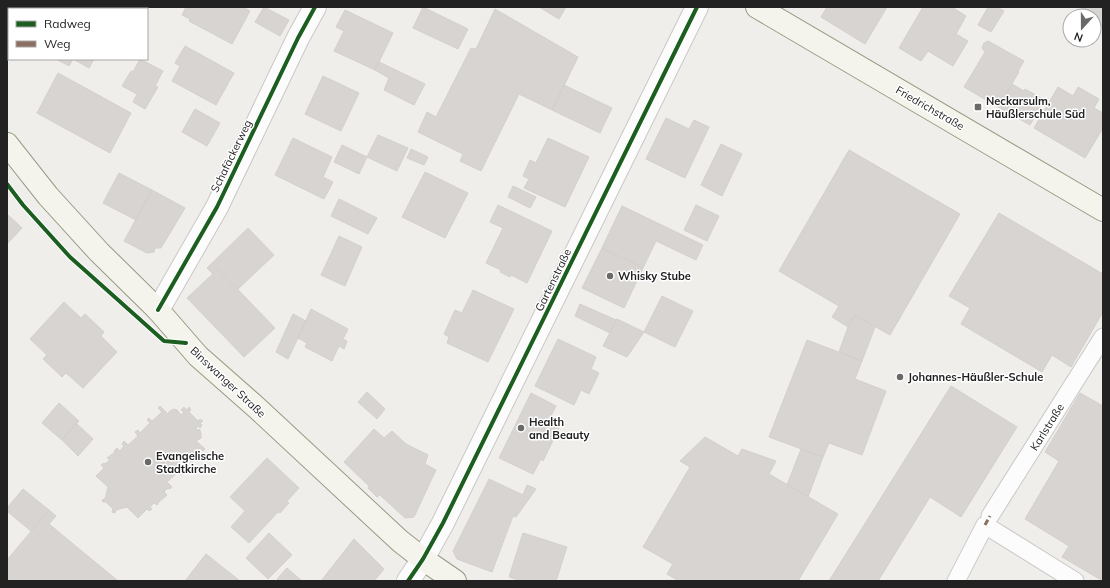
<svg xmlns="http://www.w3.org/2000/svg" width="1110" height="588" viewBox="0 0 1110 588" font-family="Mulish,sans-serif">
  <rect width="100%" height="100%" fill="#f0eeeb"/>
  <path fill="#d7d4d2" stroke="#d3d0cc" d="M7 7H37L36 9H9V47L7 46Z
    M186 7H243L250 11 232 44 189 21 190 19 182 15Z
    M264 7 289 20 280 36 255 22Z
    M423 7 468 29 458 49 413 28Z
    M539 7H566L559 19Z
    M827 7H887L865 44 821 17Z
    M923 7H952L966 16 956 34 968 41 953 66 928 51 921 61 899 48Z
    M988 7H997L1004 11 991 32 978 25Z
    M1080 7H1103V28L1094 23V16H1082L1080 15 1083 9Z
    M495 9 578 57 552 110 519 94 481 171 460 161 463 154 418 132 427 112 436 117 471 48 476 49Z
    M345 10 393 33 375 70 334 51 344 31 336 27Z
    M988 41 1024 61 1018 71 1019 72 998 107 964 87 985 52 982 48 984 43Z
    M185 46 234 73 216 105 172 81 180 66 175 63Z
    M56 59H73L69 66Z
    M73 59H94L89 68Z
    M140 59 163 71 155 86 158 87 145 109 133 102 137 94 122 86 131 71 133 72Z
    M379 62 425 84 414 105 384 90 389 78 375 70Z
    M58 73 131 113 110 153 37 113Z
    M323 76 359 93 341 131 305 114Z
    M1012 84 1024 91 1025 89 1045 100 1030 125 998 107Z
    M564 85 612 108 600 133 552 110Z
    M1058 87 1073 96 1078 87 1099 99 1094 108 1103 113V128L1085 158 1034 128Z
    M195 109 220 123 207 146 182 132Z
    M666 118 689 129 694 120 709 127 685 178 646 159Z
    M378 135 408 148 397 171 367 157Z
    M293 138 332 157 323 177 333 182 324 199 275 175Z
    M548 138 589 157 565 207 524 188 529 179 523 176 530 160 536 163Z
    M721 144 742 154 722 196 701 185Z
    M342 145 367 157 359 174 334 162Z
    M411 149 428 157 424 165 407 158Z
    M849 150 960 214 890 335 855 315 848 327 832 317 839 306 779 271Z
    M425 172 468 193 445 238 402 217Z
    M119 173 152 190 136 220 103 203Z
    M513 186 536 197 530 208 508 197Z
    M152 190 185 208 161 248H155L154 252 147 253 124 241Z
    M339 199 377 218 368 234 331 216Z
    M498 205 552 231 527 283 511 275 510 277 500 272 501 270 486 263 503 228 490 222Z
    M696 205 719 216 707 241 684 230Z
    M622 206 703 245 696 260 656 241 643 268 602 248Z
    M999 213 1103 274V312L1071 367 1052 355 1042 372 961 324 970 308 949 296Z
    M7 214 22 228 7 244Z
    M248 228 274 255 238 289 218 269 213 274 207 268Z
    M339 236 362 247 345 286 321 275Z
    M602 248 643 268 624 308 582 288Z
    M218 269 275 328 244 357 187 298Z
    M473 290 514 309 488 362 447 343 449 337 444 334 455 310 462 313Z
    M662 296 693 311 675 347 644 332Z
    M64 302 81 318 85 314 104 332 101 336 117 352 83 388 66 373 62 377 43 359 47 355 30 339Z
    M580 304 616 320 610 333 575 316Z
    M311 309 348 329 343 339 347 341 344 349 339 346 332 361 305 347 307 343 298 338Z
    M293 314 306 321 288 359 276 352Z
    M855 315 875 327 862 361 839 352 848 327Z
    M617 319 644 332 627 357 603 346Z
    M558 339 596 357 591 369 599 373 589 394 581 390 574 405 535 386Z
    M807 340 862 361 855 379 886 391 862 455 829 443 823 457 769 437Z
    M951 386 1017 427 961 517 930 497 878 581H829Z
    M367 392 385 409 377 419 358 402Z
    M531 393 556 406 551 416 562 422 543 461 541 459 533 474 499 458Z
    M1080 393 1103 406V581L1062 557 1069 546 1025 519 1059 461 1045 452Z
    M59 403 79 421 62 440 42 423Z
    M160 406 168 414 170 411 174 409 177 410 181 415 184 412 181 410 184 407 186 410 189 407 191 410 189 412 198 421 200 419 203 421 200 423 202 425 200 428 198 426 195 429 200 430 201 434V438L196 441 205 449 203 451 200 448 191 457 194 461 192 463 189 460 179 470 183 473 180 475 178 472 167 482 172 487 170 489 168 488 164 492 167 495 159 502 157 505 154 503 150 507 152 509 149 511 147 509 138 518 127 507 116 510 115 513 112 512 113 509 106 502H103L102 500 105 499 108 487 96 476 104 468 101 465 104 463 105 464 110 460 107 458 115 452 114 451 117 448 120 451 124 446 122 444 124 441 128 445 138 436 135 432 138 430 140 433 150 423 147 420 149 418 152 421 162 412 158 408Z
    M76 423 93 439 78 456 62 440Z
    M374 429 384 438 392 431 406 444 428 455 425 464 436 470 414 517 405 518 380 495 377 497 368 488 369 486 344 462Z
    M705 437 738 456 742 449 776 461 769 474 838 514 798 581H679L667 574 673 564 643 547 690 467 680 461Z
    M801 449 823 457 808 497 787 485Z
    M267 458 299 488 287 501 289 503 280 513 278 512 249 543 231 527 245 511 230 497Z
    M489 479 523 495 527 485 536 489 516 517 513 516 492 572 457 559 453 551Z
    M23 489 49 510 31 531 7 511V508Z
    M49 510 56 516 49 524 118 581H7V560Z
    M269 533 292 555 268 579 246 558Z
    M523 533 567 547 556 581H521L509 577Z
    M354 539 384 569 374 581H321Z
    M206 554 240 581H185Z
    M287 568 302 581H279L277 579Z"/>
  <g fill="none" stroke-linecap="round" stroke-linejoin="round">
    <g stroke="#c9c8c7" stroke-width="19">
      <path id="lane" d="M990 516 1103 337
        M956 581 985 525 1075 581"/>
    </g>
    <g stroke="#c9c8c7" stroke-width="24">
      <path id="street" d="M158 310 217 207 298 38 315 7
        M408 581 423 559 443 523 697 7"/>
    </g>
    <g stroke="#999a82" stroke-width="24">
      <path id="secondary" d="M757 7 1103 210
        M7 144 48 196 99 252 158 310 198 356 257 408 400 541 423 559 455 581"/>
    </g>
    <use href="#lane" stroke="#fdfcfc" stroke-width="17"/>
    <use href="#street" stroke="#fdfcfc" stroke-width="22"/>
    <use href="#secondary" stroke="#f4f4ed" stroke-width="22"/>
    <path stroke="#8d6e63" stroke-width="3" stroke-dasharray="6 3" stroke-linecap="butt" d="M985 525 990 516"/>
    <g stroke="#fff" stroke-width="6">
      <path id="cycleway" d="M7 184 23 205 70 257 164 341 186 343
        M158 310 217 207 298 38 315 7
        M408 581 423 559 443 523 697 7"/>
    </g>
    <use href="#cycleway" stroke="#1b5e20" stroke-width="4"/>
  </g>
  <g fill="#6a6968" stroke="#fff" stroke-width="1.5">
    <rect x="974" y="103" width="8" height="8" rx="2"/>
    <circle cx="610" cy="276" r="4"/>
    <circle cx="900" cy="377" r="4"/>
    <circle cx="521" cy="428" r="4"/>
    <circle cx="148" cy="462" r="4"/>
  </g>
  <g text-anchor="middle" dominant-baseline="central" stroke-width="3" stroke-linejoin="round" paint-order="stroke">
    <g font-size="11" font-weight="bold" fill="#222" stroke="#fff" text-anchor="start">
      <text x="986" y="101">Neckarsulm,<tspan x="986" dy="13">Häußlerschule Süd</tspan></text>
      <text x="618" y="276">Whisky Stube</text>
      <text x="908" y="377">Johannes-Häußler-Schule</text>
      <text x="529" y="422">Health<tspan x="529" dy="13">and Beauty</tspan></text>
      <text x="156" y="456">Evangelische<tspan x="156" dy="13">Stadtkirche</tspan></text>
    </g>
    <g font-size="11" fill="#222" stroke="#fff">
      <text transform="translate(930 108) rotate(30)">Friedrichstraße</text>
      <text transform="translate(231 156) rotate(-64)">Schafäckerweg</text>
      <text transform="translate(553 280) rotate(-64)">Gartenstraße</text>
      <text transform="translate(228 382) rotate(43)">Binswanger Straße</text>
      <text transform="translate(1047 427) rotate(-58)">Karlstraße</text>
    </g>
  </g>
  <rect width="1110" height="588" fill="none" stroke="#222222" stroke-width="16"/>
  <rect x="8" y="8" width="140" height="52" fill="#ffffff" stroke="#a7a7a7"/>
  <rect x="16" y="21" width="20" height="6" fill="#1b5e20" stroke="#a7a7a7"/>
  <text x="44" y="28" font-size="12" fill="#222222">Radweg</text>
  <rect x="16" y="41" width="20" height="6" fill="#8d6e63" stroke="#a7a7a7"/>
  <text x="44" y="48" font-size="12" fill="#222222">Weg</text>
  <g transform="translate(1082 28) rotate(201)"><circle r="19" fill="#ffffff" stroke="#a7a7a7"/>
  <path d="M0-3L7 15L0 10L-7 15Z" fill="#6a6968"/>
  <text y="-6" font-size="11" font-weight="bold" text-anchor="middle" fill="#222222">N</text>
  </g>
</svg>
